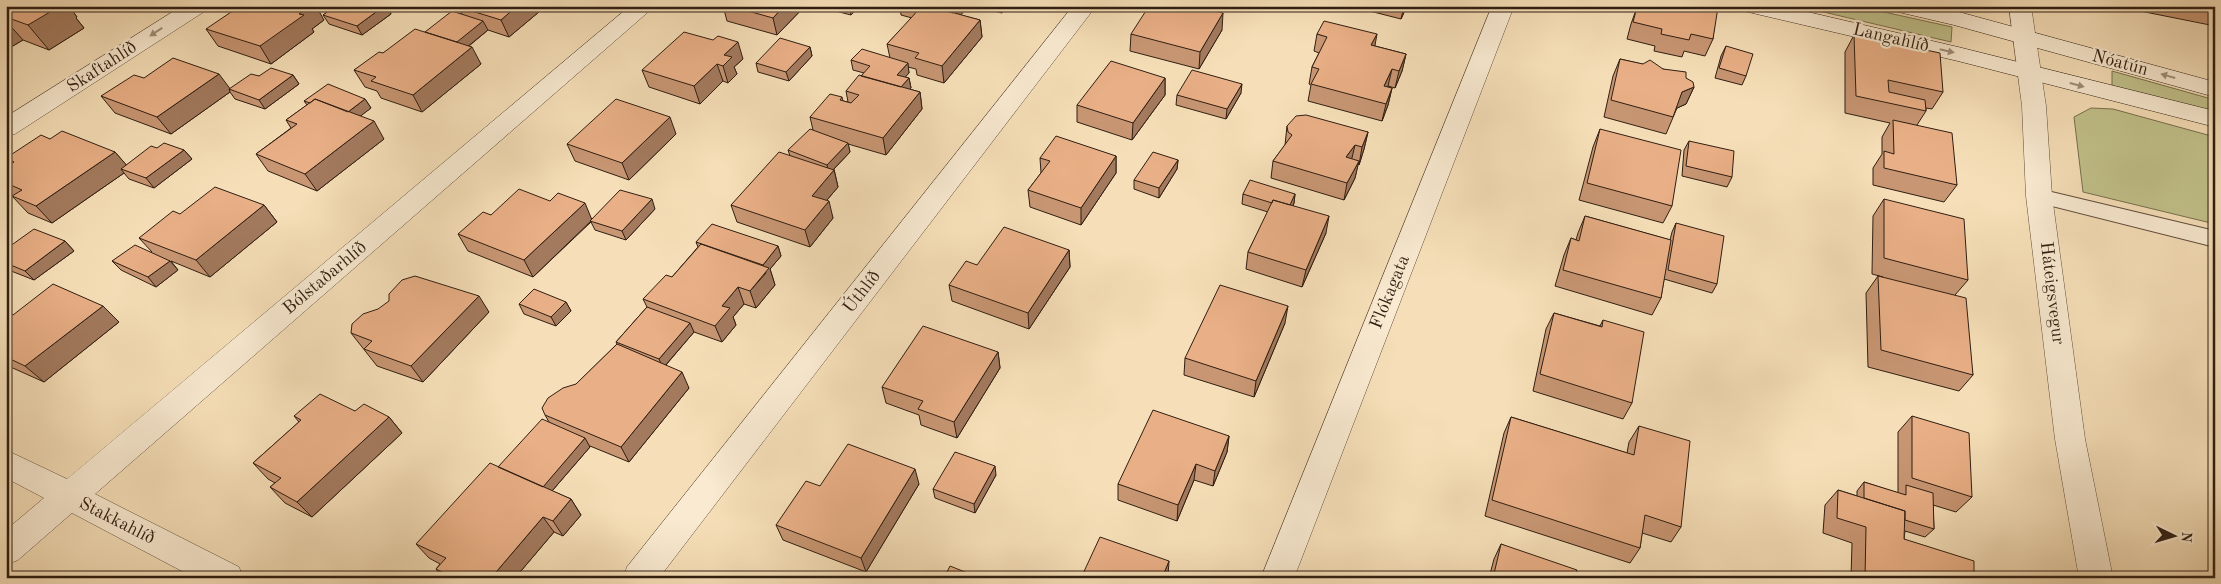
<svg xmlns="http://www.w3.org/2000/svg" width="2221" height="584" viewBox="0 0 2221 584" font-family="'Old Standard TT',serif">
  <rect width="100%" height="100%" fill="#f6dfb8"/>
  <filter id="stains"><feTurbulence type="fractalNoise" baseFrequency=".004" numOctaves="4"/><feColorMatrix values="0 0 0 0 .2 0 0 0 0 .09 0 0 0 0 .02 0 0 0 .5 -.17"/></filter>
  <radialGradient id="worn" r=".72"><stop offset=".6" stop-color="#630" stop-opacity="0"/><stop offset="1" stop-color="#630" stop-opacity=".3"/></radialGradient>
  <path fill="#c1c18b" stroke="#78704e" d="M1798 6H1857L1952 27 1951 42Z
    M2112 71 2215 100V112L2112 86Z
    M2091 108 2113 109 2215 137V224L2083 192 2074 117Z"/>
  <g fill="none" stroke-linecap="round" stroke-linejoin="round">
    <g stroke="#614e3c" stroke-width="2">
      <path id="lane" d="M2039 189 2215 231V247L2032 201 2029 196 2032 191Z"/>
    </g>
    <g stroke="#614e3c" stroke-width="1">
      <path id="street" d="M182 6H208L205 11 15 134 6 136V117Z
        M630 6H655L95 494 239 567 243 578H195L72 513 18 560 6 565V530L44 498 6 478V450L67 479Z
        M1073 6H1096L659 578H623L627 567Z
        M1492 6H1514L1294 578H1261Z
        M2009 6H2031L2046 106 2052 196 2085 439 2113 578H2079L2055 439 2026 196 2022 106Z"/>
    </g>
    <g stroke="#2f1e12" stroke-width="1">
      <path id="secondary" d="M1741 6H1782L1958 47 2215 111V127L1958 61 1744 11Z
        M1891 6H1932L1959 12 2215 82V97L1954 25 1894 11Z"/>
    </g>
    <use href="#lane" fill="#f9ead1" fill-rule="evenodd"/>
    <use href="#street" fill="#f9ead1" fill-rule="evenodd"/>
    <use href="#secondary" fill="#f9ead1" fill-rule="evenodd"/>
  </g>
  <path fill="#c89673" stroke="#2f1e12" d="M6 6H69L77 17 76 18 84 28 49 50 23 40 6 50Z
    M336 6H387L391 14 362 35 329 24 323 15Z
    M460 6H546L509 37 488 30 469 46 481 64 422 112 381 98 377 91 365 87 354 70 383 53 425 32 462 14 459 7Z
    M723 6H805L777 35 727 21Z
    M823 6H860L851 15 824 8Z
    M900 6H968L960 15 980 20 982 37 944 83 917 75 916 69 908 67 909 73 905 77 909 78 911 88 909 89 920 92 922 109 886 155 848 144 850 152 834 169 838 187 827 200 833 218 810 247 737 222 731 205 790 156 788 150 813 130 810 117 842 97 843 101 848 102 846 91 864 73 853 70 851 60 890 58 887 44 912 18 901 15Z
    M974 6H1007L1002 13Z
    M1350 6H1407L1401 19Z
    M1644 6H1716L1713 39 1705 56 1684 51 1682 57 1654 51 1655 46 1627 39 1631 24 1637 7 1644 8Z
    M2130 6H2215V26L2130 9Z
    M324 20 312 29 314 32 271 64 218 46 206 29Z
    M1222 30 1199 69 1130 51 1131 34Z
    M1317 34 1375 46 1406 54 1402 71 1395 88 1388 86V87L1392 88 1388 105 1382 121 1308 101 1311 85 1309 84 1312 67 1319 53 1314 51Z
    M1854 35 1943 92 1932 109 1926 108V111L1917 125 1957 185 1944 202 1873 185V168L1882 154V137L1890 123 1845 113V52Z
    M1726 46 1746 76 1742 85 1715 78 1721 56Z
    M810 47 812 56 789 81 758 72 756 63Z
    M743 59 734 67 737 74 728 83 723 81 700 104 649 87 642 70Z
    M1620 59 1663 69 1686 78 1694 87 1686 104 1677 108 1666 134 1604 117 1613 76Z
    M293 75 299 84 265 109 235 99 230 92 171 134 115 113 101 96 230 89 259 76Z
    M1165 78V95L1132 140 1077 122V105Z
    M1241 93 1226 119 1176 105 1177 95Z
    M365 99 371 108 360 116 384 139 317 191 268 171 256 154 291 128 286 120 307 105 304 101Z
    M1287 126 1368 132 1364 149 1359 165 1358 164 1355 178 1344 200 1271 178 1273 161 1285 145Z
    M1600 129 1672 206 1663 223 1579 200 1593 147Z
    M676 134 629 180 575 161 567 144Z
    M50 139 115 152 126 165 184 150 192 159 154 188 129 179 124 173 52 223 28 213 12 196 6 193V167L10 164 6 159V158Z
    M1689 141 1732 177 1727 187 1682 176 1684 150Z
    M1116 156V173L1081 225 1030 207 1028 190 1041 173 1040 158Z
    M1178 160 1177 169 1159 198 1134 189V180Z
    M1243 194H1295L1294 203 1293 206 1326 233 1302 287 1246 269 1248 252 1268 212 1242 204Z
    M1884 199 1968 280 1955 295 1973 375 1959 391 1868 367 1866 293 1878 276 1883 277 1872 274 1873 216Z
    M264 205 277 222 210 277 171 261 178 270 156 287 121 270 112 261 152 252 139 238Z
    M655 209 626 240 595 230 591 222 533 277 468 251 458 234 491 215 592 219Z
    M1585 216 1670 240 1672 232 1676 223 1717 284 1712 293 1664 279 1661 298 1652 315 1555 286 1564 255 1571 238 1576 240 1578 233Z
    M65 241 74 251 34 280 6 269V249Z
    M696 242 778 246 781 256 770 269 775 285 756 308 744 304 733 317 736 325 722 342 694 332 666 365 689 388 629 462 590 446V447L552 491 571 499 581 515 563 536 554 532 515 578H443L436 569 440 564 429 558 416 544 498 467 549 422 545 415 617 344 616 342 647 307 643 299 672 277 698 247Z
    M1069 250 1070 267 1029 329 952 301 949 285 977 265Z
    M566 302 571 311 556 326 524 314 519 304Z
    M489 312 423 382 377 366 351 333Z
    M1554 313 1600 326 1603 320 1632 403 1623 419 1533 391 1546 329Z
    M6 314 13 315 119 322 44 382 6 365Z
    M1285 323 1254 397 1184 375 1185 358Z
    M998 352 1000 368 957 438 921 425 919 415 886 403 882 387Z
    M355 411 389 417 402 433 312 517 285 503 270 487 275 483 268 479 253 463 299 422 294 416Z
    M1912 416 1972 497 1956 512 1933 505 1934 529 1925 537 1905 531 1904 539 1974 578H1851L1852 543 1823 533 1825 505 1838 490 1857 496V491L1864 482 1898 493V432Z
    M1511 417 1627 453 1629 442 1639 426 1681 527 1671 542 1642 533 1640 548 1630 563 1485 516 1504 433Z
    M1229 436 1227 452 1213 486 1194 480 1177 521 1118 500V484Z
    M996 475 975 513 935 498 933 489Z
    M919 484 866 572 783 540 776 525 820 486Z
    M1501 544 1576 578H1489L1494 559Z"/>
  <path fill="#a37a5e" stroke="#2f1e12" d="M55 6H69L77 17 76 18 84 28 49 50 28 25Z
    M309 6H316L324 20 312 29 314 32 271 64 260 46 299 14Z
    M384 6H387L391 14 362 35 357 26Z
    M517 6H546L509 37 501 20Z
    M784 6H805L777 35 773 18Z
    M849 6H860L851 15Z
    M959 6 968 7 949 28 948 19Z
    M1002 6H1007L1002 13Z
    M1404 6H1407L1401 19Z
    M1223 13 1222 30 1199 69 1200 52Z
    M980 20 982 37 944 83 942 66Z
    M6 21 23 40 6 50Z
    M483 21 488 30 456 56 451 46Z
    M1377 34 1374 51 1371 45Z
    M738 42 743 59 734 67 737 74 728 83 723 66 724 55Z
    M472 47 481 64 422 112 413 95Z
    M810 47 812 56 789 81 786 72Z
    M1406 54 1402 71 1395 88 1399 71Z
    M908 63 909 73 899 84 897 75Z
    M717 64 723 81 700 104 694 86Z
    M1392 69 1388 86 1381 103 1384 86Z
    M219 74 231 90 229 89 230 92 171 134 157 117Z
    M293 75 299 84 265 109 259 100Z
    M909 78 911 88 900 100 898 90Z
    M1165 78V95L1132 140 1133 123Z
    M1242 84 1241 93 1226 119 1227 109Z
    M1694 87 1686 104 1675 109 1682 92Z
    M1392 88 1388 105 1382 121 1386 104Z
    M920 92 922 109 886 155 883 138Z
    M365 99 371 108 349 125 343 116Z
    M670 117 676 134 629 180 622 163Z
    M374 121 384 139 317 191 305 174Z
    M1368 132 1364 149 1359 165 1362 147Z
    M848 143 850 152 829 174 827 165Z
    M1355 145 1351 162 1346 157Z
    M184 150 192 159 154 188 146 178Z
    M115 152 130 169H121L124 173 52 223 36 206Z
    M1116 156V173L1081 225V208Z
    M1178 160 1177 169 1159 198V188Z
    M1359 161 1355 178 1344 200 1347 183Z
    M834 170 838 187 816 213 812 196Z
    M1295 194 1294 203 1287 218 1288 208Z
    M652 199 655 209 626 240 622 231Z
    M829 201 833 218 810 247 805 230Z
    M585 203 592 220 533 277 524 260Z
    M264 205 277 222 210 277 196 260Z
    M1329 216 1326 233 1302 287 1306 270Z
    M65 241 74 251 34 280 25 271Z
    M778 246 781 256 770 269 775 285 756 308 750 291 766 273 763 265Z
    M1069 250 1070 267 1029 329 1028 313Z
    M170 261 178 270 156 287 148 277Z
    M738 287 744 304 733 317 736 325 722 342 715 326 722 306Z
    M479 296 489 312 423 382 411 366Z
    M566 302 571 311 556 326 551 317Z
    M103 306 119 322 44 382 25 366Z
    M1288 306 1285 323 1254 397 1256 381Z
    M690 323 694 332 663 368 659 359Z
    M998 352 1000 368 957 438 954 422Z
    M682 372 689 388 629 462 621 447Z
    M389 417 402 433 312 517 297 502Z
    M1229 436 1227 452 1213 486 1215 471Z
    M585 438 590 447 545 499 540 490Z
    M1196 464 1194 480 1177 521 1178 505Z
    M995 466 996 475 975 513 974 504Z
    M915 469 919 484 866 572 861 558Z
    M571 499 581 515 563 536 553 521Z
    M543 517 554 532 515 578H491Z
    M1169 561 1168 576 1167 578H1162Z"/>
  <path fill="#e9af86" stroke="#2f1e12" d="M6 6H60L28 25 6 17Z
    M240 6H309L299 14 304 15 260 46 206 29Z
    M336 6H384L357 26 323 15Z
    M460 6H517L501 20 459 7Z
    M730 6H784L773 18Z
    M903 6H922L918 11Z
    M922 6H929L980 20 942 66 915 58 919 53 887 44Z
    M929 6H959L953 13Z
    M1149 6H1195L1223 13 1200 52 1131 34Z
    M1647 6 1718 7 1713 39 1691 34 1689 40 1661 34 1662 29 1633 22 1637 7 1646 9Z
    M452 11 483 21 457 42 425 32Z
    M1324 21 1377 34 1371 45 1406 54 1399 71 1392 69 1384 86 1392 88 1386 104 1311 84 1319 69 1312 67 1327 37 1317 34Z
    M415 29 472 47 413 95 371 81 376 77 354 70 379 52 383 53Z
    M684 32 713 40 718 36 738 42 724 55 732 57 723 66 717 64 694 86 642 70Z
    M1854 35 1940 53 1943 92 1888 80 1889 92 1925 100 1926 111 1856 96Z
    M780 38 810 47 786 72 756 63Z
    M1726 46 1753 54 1746 76 1719 68Z
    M862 49 908 63 897 75 909 78 901 87 861 76 870 66 851 60Z
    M173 58 219 74 157 117 101 96 134 75 144 78Z
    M1620 59 1643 64 1650 60 1663 69 1686 72V78L1693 82 1694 87 1682 92 1673 117 1611 100Z
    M1111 61 1165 78 1133 123 1077 105Z
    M271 68 293 75 259 100 229 89 251 74 259 76Z
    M1192 70 1242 84 1227 109 1177 95Z
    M859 75 920 92 883 138 810 117 830 94 842 97 840 100 851 103 859 95 846 91Z
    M328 84 365 99 348 112 315 99 310 103 304 101Z
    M315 99 374 121 305 174 256 154 297 124 286 120Z
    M616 99 670 117 622 163 567 144Z
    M1306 115 1368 132 1362 147 1355 145 1346 157 1359 161 1347 183 1273 161 1292 135 1288 132 1287 126 1296 116Z
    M1893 120 1952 133 1957 185 1884 168V151L1894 154Z
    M810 129 848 143 827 165 788 150Z
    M1600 129 1681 150 1672 206 1587 183Z
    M62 131 115 152 36 206 12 196 22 190 6 183V167L14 162 6 159V158L41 135 50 139Z
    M1056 136 1116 156 1081 208 1028 190 1050 161 1040 158Z
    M1689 141 1734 151 1732 177 1686 166Z
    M164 143 184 150 146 178 121 169 151 146 157 148Z
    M779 152 834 170 812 196 829 201 805 230 731 205Z
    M1153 152 1178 160 1159 188 1134 180Z
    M1250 180 1295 194 1290 205 1273 200 1272 203 1243 194Z
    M215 187 264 205 196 260 139 238 173 211 180 214Z
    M519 189 550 201 558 193 585 203 524 260 458 234 483 212 491 215Z
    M620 190 652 199 622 231 590 221Z
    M1884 199 1964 219 1968 280 1884 258Z
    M1273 200 1329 216 1306 270 1248 252Z
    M1585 216 1671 240 1661 298 1563 270 1571 238 1579 241Z
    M1676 223 1724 236 1717 284 1668 270Z
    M712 224 778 246 763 265 696 242Z
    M1004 227 1069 250 1028 313 949 285 966 261 977 265Z
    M34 229 65 241 25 271 6 263V249Z
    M701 244 769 268 750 291 738 287 722 306 730 308 715 326 643 299 666 275 672 277Z
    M135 245 170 261 148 277 112 261Z
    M415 276 479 296 411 366 364 349 372 341 351 333 352 324 363 314 378 309 389 301V294L402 280Z
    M1878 276 1966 298 1973 375 1881 350Z
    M53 284 103 306 25 366 6 357V314L8 313 13 315Z
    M1220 285 1288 306 1256 381 1185 358Z
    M534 289 566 302 551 317 519 304Z
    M647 307 690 323 659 359 616 342Z
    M1554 313 1602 327 1603 320 1644 332 1632 403 1540 374Z
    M923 326 998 352 954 422 918 409 923 401 882 387Z
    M617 344 682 372 621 447 545 415 542 408 548 398 563 388 576 384Z
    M320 394 355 411 364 404 389 417 297 502 270 487 281 478 253 463 301 420 294 416Z
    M1153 410 1229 436 1215 471 1196 464 1178 505 1118 484Z
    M1912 416 1969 433 1972 497 1912 478Z
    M1511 417 1634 455 1639 426 1690 441 1681 527 1645 515 1640 548 1492 500Z
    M542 419 585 438 543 487 498 467Z
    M848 444 915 469 861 558 776 525 806 481 820 486Z
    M955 452 995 466 974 504 933 489Z
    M490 463 571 499 553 521 543 517 491 578H453L436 569 446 558 416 544Z
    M1864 482 1906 495V485L1933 493 1934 529 1905 520V511L1864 498Z
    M1838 490 1905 511 1904 539 1974 561V578H1865L1866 527 1837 518Z
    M1100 537 1169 561 1162 578H1081Z
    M1501 544 1577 570 1576 578H1493Z
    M950 566 980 578H944Z"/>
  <defs><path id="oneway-solid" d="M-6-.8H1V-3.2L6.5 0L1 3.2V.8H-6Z" transform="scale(1.25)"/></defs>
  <g fill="#9e8e7b">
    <use href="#oneway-solid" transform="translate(156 32) rotate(147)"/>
    <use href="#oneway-solid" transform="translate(1947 51) rotate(13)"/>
    <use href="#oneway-solid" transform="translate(2168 76) rotate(-164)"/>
    <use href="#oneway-solid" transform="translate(2077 85) rotate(15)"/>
  </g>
  <g text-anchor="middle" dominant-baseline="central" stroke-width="4.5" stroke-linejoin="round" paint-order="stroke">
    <g font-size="18" fill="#2f1e12" stroke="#f9ead1">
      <text transform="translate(1891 38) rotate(13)">Langahlíð</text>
      <text transform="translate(2120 63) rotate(15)">Nóatún</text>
      <text transform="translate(102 67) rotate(-33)">Skaftahlíð</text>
      <text transform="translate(325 278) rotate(-40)">Bólstaðarhlíð</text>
      <text transform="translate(862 292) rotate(-52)">Úthlíð</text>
      <text transform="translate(1390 292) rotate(-68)">Flókagata</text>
      <text transform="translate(2052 293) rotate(83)">Háteigsvegur</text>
      <text transform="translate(117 521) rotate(27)">Stakkahlíð</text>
    </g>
  </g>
  <rect width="2221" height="584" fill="none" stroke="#f6dfb8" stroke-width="25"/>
  <rect x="8" y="8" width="2206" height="569" fill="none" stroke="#2f1e12" stroke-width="2.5"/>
  <rect x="12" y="12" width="2196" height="559" fill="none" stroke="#2f1e12"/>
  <g transform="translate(2174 536) rotate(95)" stroke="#f9ead1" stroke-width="4" paint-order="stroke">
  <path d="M0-4L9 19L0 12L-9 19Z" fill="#2f1e12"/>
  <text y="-8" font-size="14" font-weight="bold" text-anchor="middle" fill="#2f1e12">N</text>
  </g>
  <rect width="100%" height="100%" filter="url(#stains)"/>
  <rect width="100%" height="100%" fill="url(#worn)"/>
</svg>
